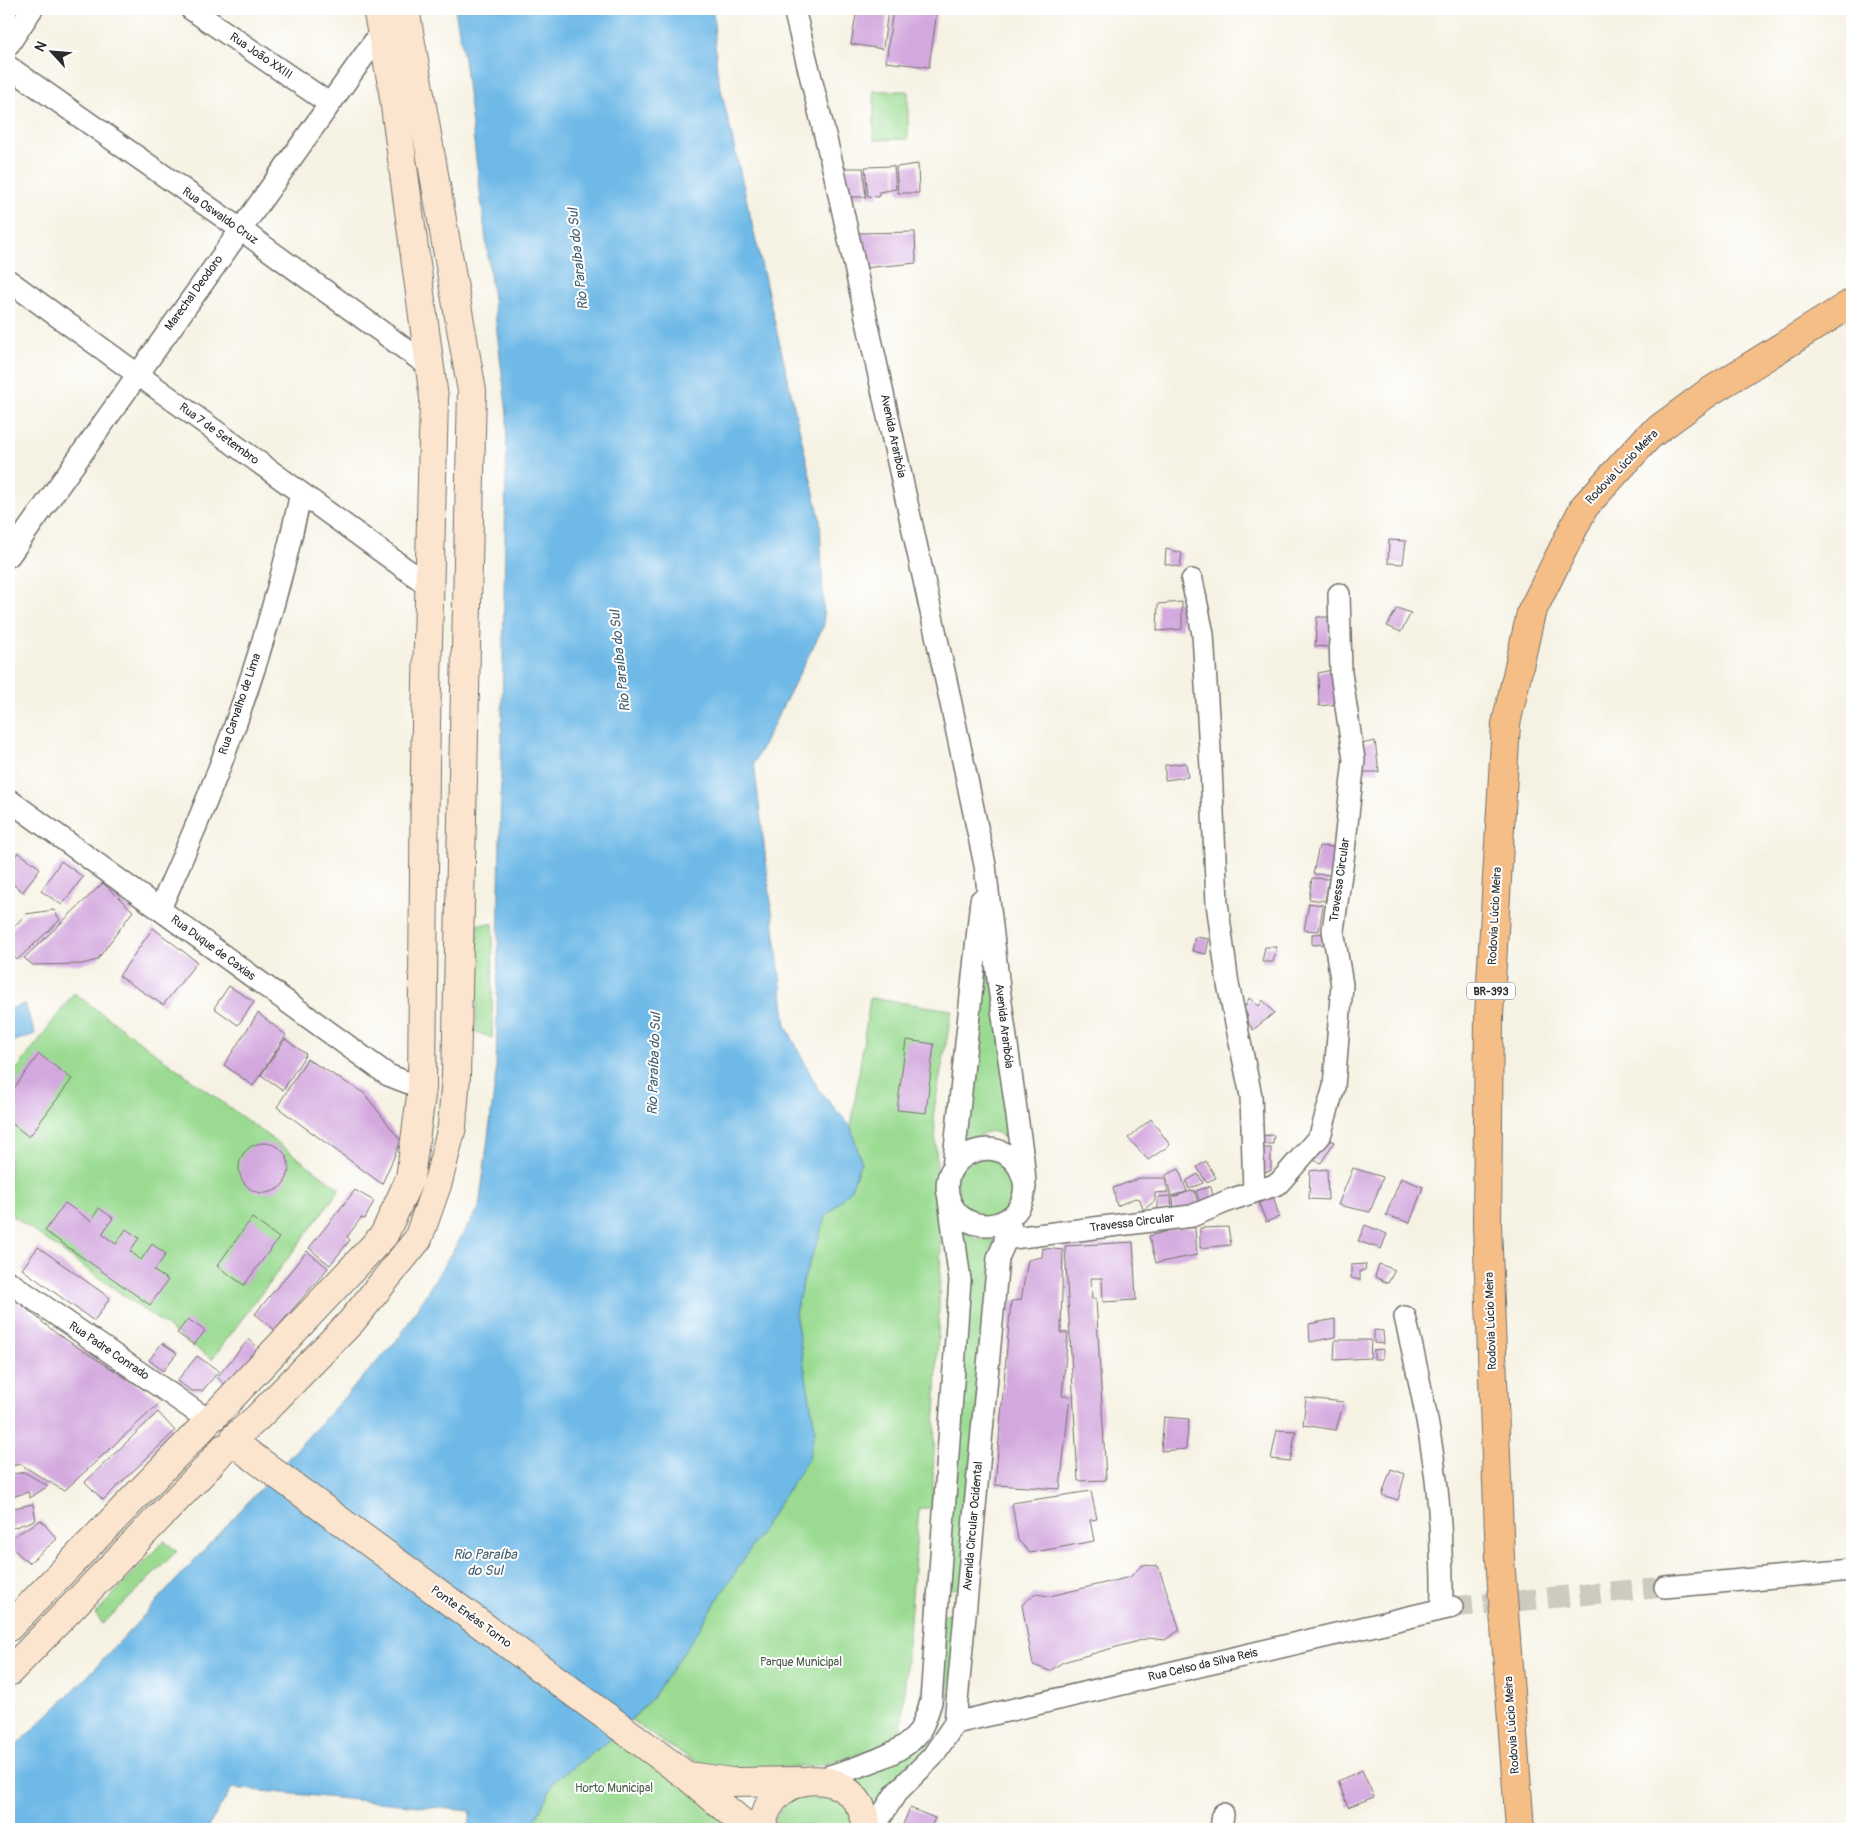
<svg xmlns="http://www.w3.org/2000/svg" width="1861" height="1838" viewBox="0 0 1861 1838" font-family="Pangolin,sans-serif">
  <rect width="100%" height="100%" fill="#fff"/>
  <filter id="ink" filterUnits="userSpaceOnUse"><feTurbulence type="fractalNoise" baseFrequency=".02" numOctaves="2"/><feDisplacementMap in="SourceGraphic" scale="10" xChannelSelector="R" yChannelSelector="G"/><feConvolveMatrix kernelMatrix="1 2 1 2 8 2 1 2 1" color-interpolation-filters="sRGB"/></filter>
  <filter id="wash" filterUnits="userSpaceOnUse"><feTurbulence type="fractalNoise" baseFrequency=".0096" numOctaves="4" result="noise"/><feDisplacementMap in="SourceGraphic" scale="20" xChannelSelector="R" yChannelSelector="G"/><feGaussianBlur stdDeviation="1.12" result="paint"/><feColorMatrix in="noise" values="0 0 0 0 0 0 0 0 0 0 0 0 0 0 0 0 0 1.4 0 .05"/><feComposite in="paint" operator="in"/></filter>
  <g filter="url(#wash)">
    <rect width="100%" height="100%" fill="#f6f2e3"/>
    <path fill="#9adb91" stroke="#62835e" d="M874 91H908V139L874 140Z
      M478 924H493L492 1038 476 1032Z
      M985 928 1018 1150C991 1125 991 1126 963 1149Z
      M74 993 340 1189 212 1359 9 1213V1080Z
      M870 998 952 1010 934 1110 941 1246 932 1508H919L901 1732 879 1748 823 1765 752 1770 721 1768 694 1760 664 1743 631 1720 653 1697 815 1429 795 1313 804 1278 826 1217 851 1189 861 1161 851 1127Z
      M989 1155 1015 1172V1203L989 1220 960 1207C954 1167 952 1171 989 1155Z
      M958 1223 976 1239 993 1240 1007 1230 965 1589 941 1588Z
      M164 1541 177 1551 103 1624 95 1614Z
      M938 1614H960L946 1718 935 1740 872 1824 839 1778 912 1744Z
      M614 1737 697 1794 731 1829H531L554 1781Z
      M793 1791H837L861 1829H769Z"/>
    <path fill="#6eb9e7" stroke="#4c7289" d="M455 9H713L717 72 820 519 824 625 754 763 786 1026 818 1089 851 1127 861 1161 851 1189 826 1217 804 1278 795 1313 815 1429 809 1457 690 1643 653 1697 614 1737 554 1781 531 1829H469L471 1811 232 1788 207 1829H9V1753L88 1676 399 1338 479 1208 496 1075 507 414 464 59Z
      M25 1004 35 1034 9 1043V1009Z"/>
    <g id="blocks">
      <path fill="#d3a8de" d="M857 9H888L883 49 851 44Z
        M893 9 937 11 929 67 886 62Z
        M918 164 919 193H898L896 167Z
        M894 166 896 189 879 192 878 197 868 196 865 167Z
        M844 168H863L866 197H847Z
        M915 232 916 263 863 268 858 233Z
        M1389 540 1406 541 1403 564 1388 563Z
        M1166 549 1182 553 1180 567 1165 564Z
        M1182 602V629L1157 631 1158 604Z
        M1397 608 1411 613 1401 632 1387 626Z
        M1317 617H1334L1332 627 1329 629 1328 647 1315 646Z
        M1335 669 1337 704 1319 706 1318 673Z
        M1375 741 1379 772H1356L1357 745Z
        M1186 763 1188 777 1165 780V765Z
        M1319 846 1335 847 1332 875 1313 874Z
        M18 852 40 868 23 892 9 881V865Z
        M61 861 83 877 62 905 41 891Z
        M1312 878 1329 879 1325 901 1309 899Z
        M103 883 133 911 97 960 82 964 33 965 24 958Z
        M1309 903 1323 905 1319 931 1304 930Z
        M54 910 60 920 17 960 9 951V932L26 914Z
        M153 928 197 962 163 1005 119 976Z
        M1328 933 1327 944 1312 945V934Z
        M1195 937 1209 939 1206 954 1192 951Z
        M1265 947H1277L1273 962H1262Z
        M229 986 254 1002 238 1025 214 1008Z
        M1249 998 1259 1006 1263 1000 1274 1013 1253 1030 1246 1019 1248 1016 1244 1009Z
        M258 1013 286 1035 253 1086 224 1065Z
        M285 1039 306 1054 283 1090 261 1075Z
        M906 1040 934 1044 926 1113 897 1110Z
        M39 1054 72 1079 29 1137 9 1121V1095Z
        M307 1059 364 1093 401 1141 382 1184 277 1107Z
        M1151 1119 1170 1145 1148 1160 1128 1138Z
        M1274 1135 1273 1144H1259L1258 1136Z
        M1323 1137 1334 1142 1321 1163 1311 1159Z
        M239 1168a25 25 0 1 1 50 0a25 25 0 1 1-50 0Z
        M1259 1148H1271V1171L1260 1172Z
        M1206 1161 1216 1178 1206 1182 1197 1167Z
        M1353 1168 1383 1177 1370 1212 1338 1205Z
        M1179 1169 1187 1192 1171 1196 1166 1175Z
        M1327 1169 1328 1200 1309 1199 1310 1171Z
        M1198 1174 1203 1183 1189 1189 1186 1181Z
        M1140 1178H1165L1168 1192 1155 1193V1201L1143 1210 1140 1199 1135 1198 1117 1206 1113 1188Z
        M1401 1178 1423 1187 1410 1223 1386 1215Z
        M1211 1186 1214 1204 1201 1206 1196 1191Z
        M355 1190 374 1201 365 1219 361 1218 347 1237 350 1240 330 1265 309 1248Z
        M1194 1190 1199 1207 1174 1211 1173 1197Z
        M1273 1195 1279 1217 1266 1222 1259 1203Z
        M1171 1196 1172 1209 1158 1210V1197Z
        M65 1203 91 1221 99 1208 113 1218 102 1234 116 1244 126 1229 139 1238 130 1251 141 1260 152 1244 166 1254 154 1271 168 1280 150 1305 45 1231Z
        M252 1218 279 1238 244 1285 217 1266Z
        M1365 1225 1387 1234 1381 1249 1358 1241Z
        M1182 1227 1195 1228 1197 1255 1156 1263 1149 1236Z
        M1228 1227 1231 1245 1200 1248V1228Z
        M1133 1242 1136 1300 1103 1302 1102 1278H1091L1092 1299 1096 1298 1106 1480 1078 1481 1065 1246Z
        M38 1247 110 1298 94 1321 22 1269Z
        M1043 1248 1063 1250 1061 1333H1068L1062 1396H1070L1060 1489 995 1485 1011 1301 1021 1300 1028 1260 1042 1257Z
        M307 1251 328 1268 275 1330 255 1314Z
        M1366 1264 1365 1270 1360 1271V1280L1351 1278V1265Z
        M1379 1264 1395 1270 1388 1283 1375 1277Z
        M11 1296 57 1334 162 1401 64 1491 20 1464 9 1467V1297Z
        M188 1319 205 1331 194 1345 177 1333Z
        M1335 1319V1337L1310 1342 1309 1324Z
        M1374 1330 1383 1331 1384 1344 1374 1343Z
        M249 1339 259 1349 226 1386 217 1377Z
        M1335 1340H1371L1370 1358 1334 1360Z
        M162 1343 177 1353 163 1371 149 1360Z
        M1383 1349V1359H1374V1350Z
        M197 1356 219 1371 202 1391H192L177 1381Z
        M1306 1398 1344 1402 1336 1430 1303 1425Z
        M158 1412 175 1431 103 1500 85 1482Z
        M1164 1417 1189 1419 1186 1449 1161 1451Z
        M1277 1430 1296 1431 1290 1461 1271 1459Z
        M1391 1469 1405 1474 1398 1500 1382 1495Z
        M24 1472 48 1486 30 1498 28 1492 9 1498V1475Z
        M1091 1491 1097 1519 1090 1520 1094 1541 1030 1553 1018 1540 1012 1503Z
        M33 1504 36 1520 9 1529V1509Z
        M41 1520 57 1539 29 1563 13 1549 9 1544V1539Z
        M1142 1565 1158 1566 1180 1630 1165 1640 1149 1638 1063 1662 1050 1671 1033 1665 1022 1605 1034 1594 1050 1596 1130 1577Z
        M1362 1770 1374 1797 1348 1807 1338 1781Z
        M910 1808 935 1818 930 1829H901Z"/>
    </g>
  </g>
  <g filter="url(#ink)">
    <use href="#blocks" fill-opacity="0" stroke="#72716b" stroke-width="1"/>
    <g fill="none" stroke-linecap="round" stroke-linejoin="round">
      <path stroke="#cdcabe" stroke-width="21" stroke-dasharray="21 11" stroke-linecap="butt" d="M1452 1607 1665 1587"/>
      <g stroke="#72716b" stroke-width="24">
        <path id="street" d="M191 9 330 104
          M794 9 835 176 946 680 985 865 999 988 1023 1159C1024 1172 1027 1188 1022 1201 1010 1233 962 1233 950 1201 931 1149 1017 1123 1025 1187
          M9 44 32 9
          M9 67 240 229 430 367
          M9 281 429 586
          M9 556 381 32
          M1192 580 1203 634 1211 767 1217 903 1228 984 1251 1096 1254 1192
          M9 800 388 1075 422 1088
          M160 909C176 871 194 833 209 794 248 697 279 595 301 493
          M953 1168 981 900
          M1005 1239 1192 1216 1230 1200 1278 1184 1320 1136 1334 1087 1342 985 1333 930 1343 860 1354 760 1341 673 1339 594
          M9 1282 208 1420
          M1405 1317C1423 1394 1440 1473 1441 1552 1442 1571 1443 1590 1441 1609
          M1665 1587 1852 1570
          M955 1723 1452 1607
          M817 1780C844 1771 895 1758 915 1737 923 1729 927 1713 931 1702L960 1280 949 1200
          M873 1829 896 1793 932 1757 955 1723 998 1258 1011 1228
          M1221 1829 1223 1814"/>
      </g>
      <g stroke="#72716b" stroke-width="30">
        <path id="secondary" d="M213 1417 384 1235 410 1178 422 1088 425 765 434 398 392 84 377 9
          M235 1437 257 1418 351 1322 418 1239 438 1182 452 1127 456 1076 472 391 405 9
          M233 1442 687 1776 745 1825 748 1829
          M9 1627 205 1425
          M9 1672 204 1471 224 1448
          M687 1776 732 1782 800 1781
          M761 1829C771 1763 861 1765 867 1829"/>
      </g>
      <g stroke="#72716b" stroke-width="30">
        <path id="highway" d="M1520 1829 1500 1558 1487 1225 1489 1016 1506 724 1531 613 1584 507 1649 436 1706 394 1852 303"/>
      </g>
      <use href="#street" stroke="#fff" stroke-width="21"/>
      <use href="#secondary" stroke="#fbe5cf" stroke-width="28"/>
      <use href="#highway" stroke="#f6be87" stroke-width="28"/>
    </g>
  </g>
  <g text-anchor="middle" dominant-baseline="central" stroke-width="4" stroke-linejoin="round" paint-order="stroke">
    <rect fill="#fff" stroke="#6b6b6b" stroke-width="1" x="1467" y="982.5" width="48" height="17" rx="4"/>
    <g font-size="11" font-weight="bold" fill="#2b2b2b">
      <text x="1491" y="991">BR-393</text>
    </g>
    <g font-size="12" fill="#2b2b2b" stroke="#fff">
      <text transform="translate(261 56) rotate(34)">Rua João XXIII</text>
      <text transform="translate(220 216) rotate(35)">Rua Oswaldo Cruz</text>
      <text transform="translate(194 293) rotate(-54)">Marechal Deodoro</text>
      <text transform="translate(219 434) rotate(36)">Rua 7 de Setembro</text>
      <text transform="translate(893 436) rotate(78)">Avenida Araribóia</text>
      <text transform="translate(1622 467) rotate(-46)">Rodovia Lúcio Meira</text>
      <text transform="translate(240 704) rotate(-71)">Rua Carvalho de Lima</text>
      <text transform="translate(1340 880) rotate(-82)">Travessa Circular</text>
      <text transform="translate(1495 916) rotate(-87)">Rodovia Lúcio Meira</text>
      <text transform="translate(213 948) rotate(36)">Rua Duque de Caxias</text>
      <text transform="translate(1004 1026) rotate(83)">Avenida Araribóia</text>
      <text transform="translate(1132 1223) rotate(-7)">Travessa Circular</text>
      <text transform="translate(1491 1321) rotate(-92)">Rodovia Lúcio Meira</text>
      <text transform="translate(109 1351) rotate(34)">Rua Padre Conrado</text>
      <text transform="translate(973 1526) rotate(-85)">Avenida Circular Ocidental</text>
      <text transform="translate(471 1617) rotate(36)">Ponte Enéas Torno</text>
      <text transform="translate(1203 1665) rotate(-13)">Rua Celso da Silva Reis</text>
      <text transform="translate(1512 1725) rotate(-94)">Rodovia Lúcio Meira</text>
    </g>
    <g font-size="12" fill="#4c604a" stroke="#fff">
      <text x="801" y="1662">Parque Municipal</text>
      <text x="614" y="1788">Horto Municipal</text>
    </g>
    <g font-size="14" font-style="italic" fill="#425d6d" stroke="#fff">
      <text transform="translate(578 259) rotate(-96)">Rio Paraíba do Sul</text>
      <text transform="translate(620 661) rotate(-96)">Rio Paraíba do Sul</text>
      <text transform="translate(654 1064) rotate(-88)">Rio Paraíba do Sul</text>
      <text x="485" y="1554">Rio Paraíba<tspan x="485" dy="16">do Sul</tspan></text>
    </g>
  </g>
  <rect width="1861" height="1838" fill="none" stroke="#fff" stroke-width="30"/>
  <g transform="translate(52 52) rotate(296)" stroke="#ffffff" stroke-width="4" paint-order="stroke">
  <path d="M0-4L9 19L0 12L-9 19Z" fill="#2b2b2b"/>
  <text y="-8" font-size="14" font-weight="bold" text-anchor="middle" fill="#2b2b2b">N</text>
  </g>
</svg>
